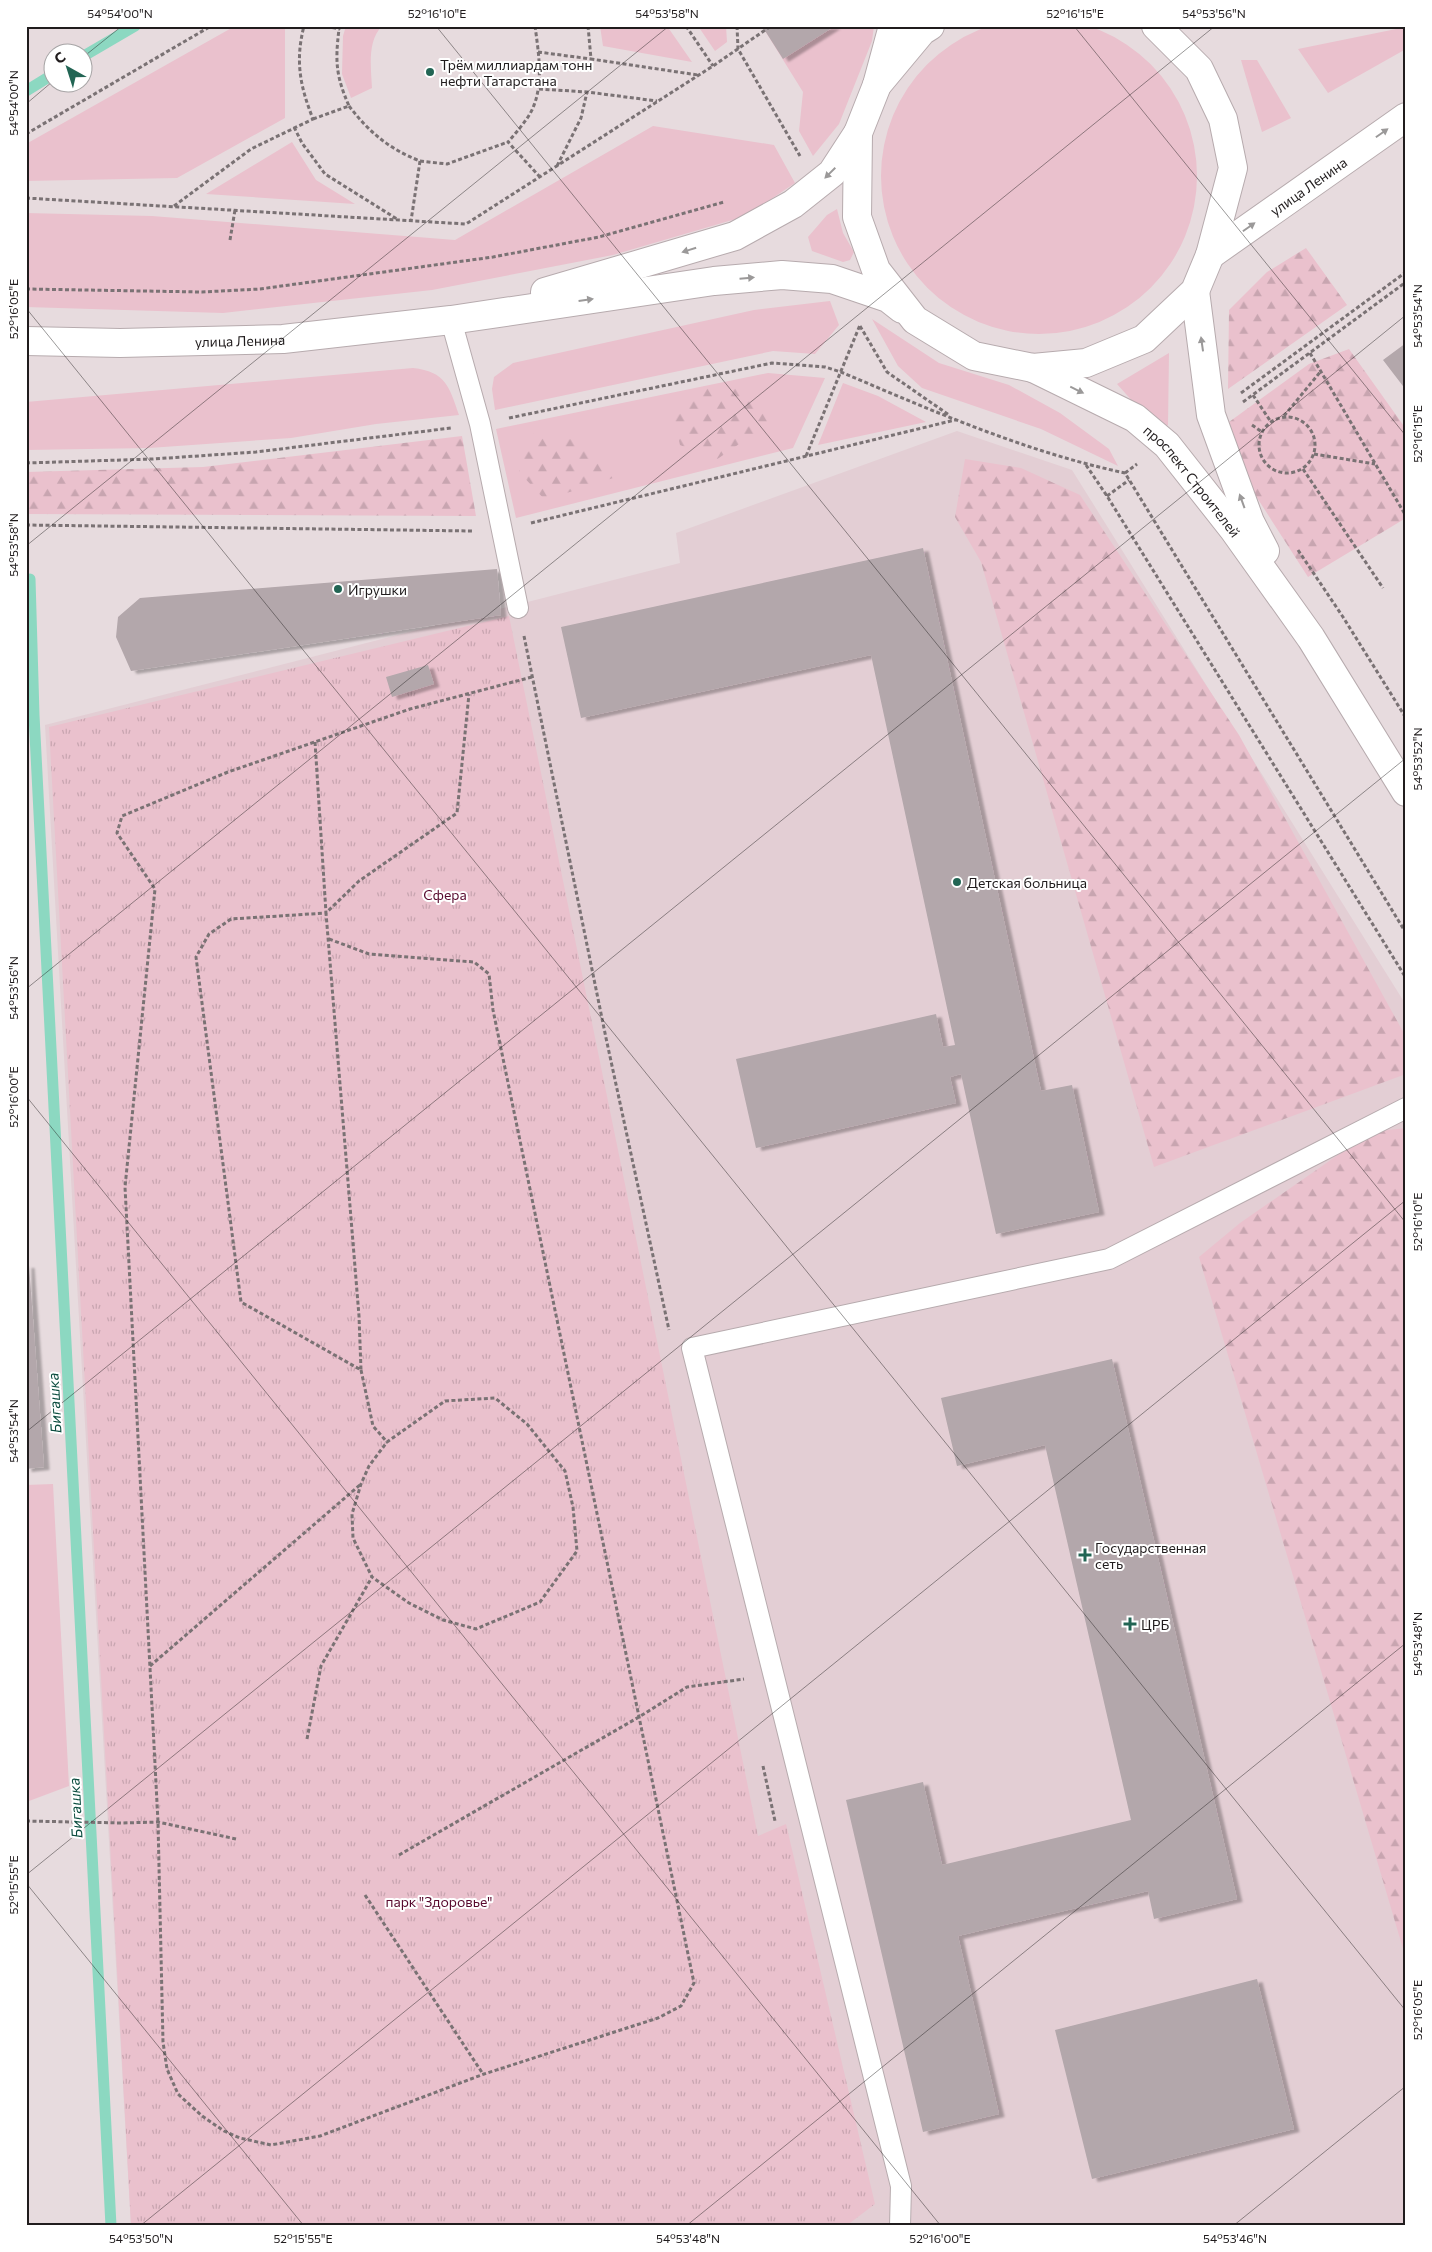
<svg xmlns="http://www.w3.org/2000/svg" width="1432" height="2252" viewBox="0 0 1432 2252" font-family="Commissioner,sans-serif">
  <defs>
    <pattern id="forest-firs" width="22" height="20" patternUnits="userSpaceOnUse" patternTransform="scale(1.25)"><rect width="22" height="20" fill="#eac1cd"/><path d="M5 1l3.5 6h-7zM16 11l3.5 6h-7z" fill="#c8a5b0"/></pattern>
    <pattern id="park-tufts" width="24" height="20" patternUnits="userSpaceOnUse" patternTransform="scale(1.25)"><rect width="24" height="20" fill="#eac1cd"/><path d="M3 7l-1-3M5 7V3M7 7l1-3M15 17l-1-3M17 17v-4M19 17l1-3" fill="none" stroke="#c8a5b0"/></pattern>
    <filter id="shadow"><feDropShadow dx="5.5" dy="3" stdDeviation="1" flood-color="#0004"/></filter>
  </defs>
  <rect width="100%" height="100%" fill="#e7dbde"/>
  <path fill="#e3ced4" d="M957 431 1072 470 1406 1005V2226H131L45 725 680 563 676 533Z"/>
  <path fill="#eac1cd" d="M881 176a158 158 0 1 1 316 0a158 158 0 1 1-316 0Z
    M235 26H268L285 29V118L177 178 26 181V144Z
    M346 26H382C367 41 371 68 372 88L351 98 342 74 343 36Z
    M600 26H667L692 62 603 46Z
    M698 26H726L727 42 715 51Z
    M762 26H874L872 41 839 124 813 156 799 131 803 92Z
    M1406 27V49L1328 93 1298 49Z
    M1241 60H1257L1291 118 1262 132Z
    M653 126 774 145 795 183 746 216 613 255 432 290 223 313 26 307V213L152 216 455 240Z
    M292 142 316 180 355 204 206 194Z
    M837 209 843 233 854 252 850 260 843 262 812 251 808 237 827 215Z
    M830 301 839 325 815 354 773 351 495 410 492 389 494 377 513 363 754 310Z
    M872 319 939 363 1009 385 1060 413 1109 449 1118 466 1041 429 922 388 898 366Z
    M1169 353 1168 425 1159 431 1117 384Z
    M413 368C446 372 449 386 459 415L376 424 291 438 149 448 26 450V402Z
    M768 373 825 378 793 448 516 518 496 429Z
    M843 383 878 396 926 422 818 445Z
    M53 1484 69 1786 29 1801 26 1796V1485Z"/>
  <path fill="url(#forest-firs)" d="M1306 248 1347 305 1228 389 1229 310 1267 272Z
    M1349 349 1406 429V518L1308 577 1245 479 1229 422 1309 364Z
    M738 384 771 422 716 460 680 445 672 410 702 387Z
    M534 433 587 442 615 467 613 478 545 500 519 472V459Z
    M462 436 476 516 26 514V472L203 467Z
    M965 459 1021 468 1080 495 1239 735 1406 1037V1074L1154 1167 981 562 955 517Z
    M1406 1128V1959L1199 1257 1240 1223 1371 1132Z"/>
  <path fill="url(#park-tufts)" d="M509 616 758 1836 786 1824 875 2204 846 2226H131L49 727Z"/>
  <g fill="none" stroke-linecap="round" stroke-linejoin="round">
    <path stroke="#8cd8c1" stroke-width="11" d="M82 57 135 26
      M26 91 52 75
      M30 579 34 715 111 2226"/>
  </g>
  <path fill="#b3a7ab" filter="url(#shadow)" d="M762 26H835L783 59Z
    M1406 343V390L1383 360Z
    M923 548 1041 1091 1072 1085 1099 1212 996 1234 961 1074 950 1077 956 1103 756 1148 736 1059 936 1014 943 1047 955 1045 871 655 581 718 561 627Z
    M497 569 501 615 131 671 116 637 118 617 140 598Z
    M428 665 434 684 392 697 386 677Z
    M26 1265H29L44 1467 26 1469Z
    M1112 1359 1237 1899 1154 1919 1148 1891 958 1936 999 2114 923 2132 846 1800 923 1782 942 1865 1131 1820 1045 1445 957 1466 941 1398Z
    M1257 1979 1294 2129 1092 2179 1055 2030Z"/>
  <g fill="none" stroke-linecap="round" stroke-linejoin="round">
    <g stroke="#b7abae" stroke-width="22">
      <path id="service" d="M451 320 480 424 518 608
        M900 2226 901 2186 692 1348 1109 1259 1406 1108"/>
    </g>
    <g stroke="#b7abae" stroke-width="30">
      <g id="tertiary">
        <path d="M877 85 893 26"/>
        <path d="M1195 291 1211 415 1250 522 1265 551"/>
        <path id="s1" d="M1033 368 1135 418 1167 445 1234 530 1311 638 1406 792"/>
      </g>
    </g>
    <g stroke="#b7abae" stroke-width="30">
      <g id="secondary">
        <path d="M930 26 922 31 877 85 858 133 857 217 876 270 915 320 974 356 1033 368 1086 363 1144 339 1195 291 1210 255 1233 168 1223 119 1199 69 1156 26"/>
        <path id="s2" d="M1210 255 1406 117"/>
        <path d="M545 292 735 236 793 204 832 173 858 133"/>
        <path id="s3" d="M26 341 120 343 283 339 451 320 714 281 782 275 832 279 888 298 902 309"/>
      </g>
    </g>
    <path stroke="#7a7274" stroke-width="3" stroke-dasharray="4 2.5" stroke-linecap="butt" d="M326 26 339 29 340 26
      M535 26C539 56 545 91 528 117 522 126 515 134 508 142L540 177
      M588 26 591 59 698 75
      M686 26 713 66
      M737 26 738 49 800 156
      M538 52 591 59
      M539 89 587 92
      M349 106C369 132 389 149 420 161L411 221
      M313 119 349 106C336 76 335 62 339 29
      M294 127 302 143 325 174 397 219
      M26 134 211 26
      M420 161 447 164 508 142
      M557 166 581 118 587 92 657 101
      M26 198 466 224 713 66 771 26
      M174 206 251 149 313 119C300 86 295 61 304 26
      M230 240 235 210
      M26 289 202 292 260 289 493 257 599 237 724 202
      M860 326 887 372 949 415
      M1310 353 1406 516
      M1241 393 1406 272
      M1253 395 1271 422
      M1243 402 1406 282
      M1284 416 1321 371
      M1259 445a28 28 0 1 1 56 0a28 28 0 1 1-56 0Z
      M509 418 772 363 825 367 841 372C933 411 1026 452 1125 473L1406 933
      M1252 425 1262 432
      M1314 454 1375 464
      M806 456 860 325
      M26 463 153 459 256 452 451 428
      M1086 465 1107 496 1406 978
      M1303 469 1383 588
      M1125 473 1137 464
      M1107 496 1129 480
      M531 523 955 420
      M26 525 473 531
      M1298 550 1343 617 1406 718
      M524 636 606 1038 669 1330
      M315 742 326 913 231 919 209 934 196 957 241 1302 361 1370 359 1316 326 913 359 881 457 813 469 694
      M329 939 369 954 474 962 489 974 493 1010 694 1983 681 2006 658 2018 484 2074 320 2136 271 2145 240 2138 224 2131 202 2116 178 2094 167 2069 163 2042 158 1822 125 1187 155 889 117 833 122 816 228 772 410 709 532 677
      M361 1370 373 1426 387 1442 445 1401 495 1398 527 1424 565 1471 573 1507 577 1551 540 1602 476 1629 443 1620 409 1603 372 1577 353 1538 352 1514 361 1484 369 1466 387 1442
      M150 1666 361 1484
      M307 1739 321 1666 372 1577
      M763 1766 775 1821
      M26 1821 123 1823 158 1822 236 1839
      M399 1855 639 1717 687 1687 744 1679
      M365 1895 483 2074"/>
    <use href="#service" stroke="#fff" stroke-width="20"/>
    <use href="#tertiary" stroke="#fff" stroke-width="28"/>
    <use href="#secondary" stroke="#fff" stroke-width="28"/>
  </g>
  <defs><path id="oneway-solid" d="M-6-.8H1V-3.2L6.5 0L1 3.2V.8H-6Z" transform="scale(1.25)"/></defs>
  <g fill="#9b9999">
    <use href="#oneway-solid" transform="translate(1382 133) rotate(-35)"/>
    <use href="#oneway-solid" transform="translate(830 173) rotate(135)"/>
    <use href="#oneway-solid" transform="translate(1249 227) rotate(-35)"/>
    <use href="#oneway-solid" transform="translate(689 250) rotate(163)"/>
    <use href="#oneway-solid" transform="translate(747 278) rotate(-5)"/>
    <use href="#oneway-solid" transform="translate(586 300) rotate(-8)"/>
    <use href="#oneway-solid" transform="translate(1202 344) rotate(-98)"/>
    <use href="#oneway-solid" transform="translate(1077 390) rotate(26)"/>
    <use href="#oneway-solid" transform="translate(1242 501) rotate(-110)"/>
  </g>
  <path fill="none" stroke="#201c1d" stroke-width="1" stroke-opacity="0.45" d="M436 26 1406 1223M1074 26 1406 436M82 58 122 26M26 104 52 82M26 308 1406 2011M26 546 669 26M26 989 1215 26M26 1096 941 2226M26 1432 1406 315M26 1875 1406 758M26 1883 304 2226M140 2226 1406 1200M686 2226 1406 1643M1233 2226 1406 2086"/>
  <g fill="#226554" stroke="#fff" stroke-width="2">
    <circle cx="430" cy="72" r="5"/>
    <circle cx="338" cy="589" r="5"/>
    <circle cx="957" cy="882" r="5"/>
    <path d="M1082.5 1547.5h5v5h5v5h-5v5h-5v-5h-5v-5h5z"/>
    <path d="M1127.5 1616.5h5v5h5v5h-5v5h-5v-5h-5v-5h5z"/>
  </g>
  <g text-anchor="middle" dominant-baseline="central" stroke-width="4" stroke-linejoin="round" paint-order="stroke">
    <g font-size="14" fill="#201c1d" stroke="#fff" text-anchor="start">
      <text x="440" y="64">Трём миллиардам тонн<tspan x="440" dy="16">нефти Татарстана</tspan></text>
      <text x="348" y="589">Игрушки</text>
      <text x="967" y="882">Детская больница</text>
      <text x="1095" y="1547">Государственная<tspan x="1095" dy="16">сеть</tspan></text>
      <text x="1141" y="1624">ЦРБ</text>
    </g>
    <g font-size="14" fill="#201c1d" stroke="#fff">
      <text stroke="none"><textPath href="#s2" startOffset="120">улица Ленина</textPath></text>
      <text stroke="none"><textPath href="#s3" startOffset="214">улица Ленина</textPath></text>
      <text stroke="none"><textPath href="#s1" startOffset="199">проспект Строителей</textPath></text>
    </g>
    <g font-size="14" fill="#580a2e" stroke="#fff">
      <text x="445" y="894">Сфера</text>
      <text x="439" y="1901">парк "Здоровье"</text>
    </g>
    <g font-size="15" font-style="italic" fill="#0d4e40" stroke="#fff">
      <text transform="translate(54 1403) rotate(-93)">Бигашка</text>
      <text transform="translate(75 1808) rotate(-93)">Бигашка</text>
    </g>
  </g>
  <rect width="1432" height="2252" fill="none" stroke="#ffffff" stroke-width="55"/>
  <g transform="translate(68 68) rotate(321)"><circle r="24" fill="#ffffff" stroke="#a6a4a5"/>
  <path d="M0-4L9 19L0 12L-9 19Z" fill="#226554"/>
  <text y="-8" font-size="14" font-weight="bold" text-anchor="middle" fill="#201c1d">С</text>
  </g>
  <rect x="28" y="28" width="1376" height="2196" fill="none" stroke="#201c1d" stroke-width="2"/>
  <g font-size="12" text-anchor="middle" fill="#201c1d">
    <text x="120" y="18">54°54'00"N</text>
    <text x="437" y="18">52°16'10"E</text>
    <text x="667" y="18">54°53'58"N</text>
    <text x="1075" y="18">52°16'15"E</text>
    <text x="1214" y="18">54°53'56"N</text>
    <text transform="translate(14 103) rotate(-90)" y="4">54°54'00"N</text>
    <text transform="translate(14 309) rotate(-90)" y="4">52°16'05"E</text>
    <text transform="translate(1418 316) rotate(-90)" y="4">54°53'54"N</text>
    <text transform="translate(1418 434) rotate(-90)" y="4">52°16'15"E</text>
    <text transform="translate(14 545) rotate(-90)" y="4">54°53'58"N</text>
    <text transform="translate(1418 759) rotate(-90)" y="4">54°53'52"N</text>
    <text transform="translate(14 988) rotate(-90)" y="4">54°53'56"N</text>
    <text transform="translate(14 1097) rotate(-90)" y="4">52°16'00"E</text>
    <text transform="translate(1418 1222) rotate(-90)" y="4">52°16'10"E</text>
    <text transform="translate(14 1431) rotate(-90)" y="4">54°53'54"N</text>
    <text transform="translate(1418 1644) rotate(-90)" y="4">54°53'48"N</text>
    <text transform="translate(14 1885) rotate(-90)" y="4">52°15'55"E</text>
    <text transform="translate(1418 2010) rotate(-90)" y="4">52°16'05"E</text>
    <text x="141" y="2243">54°53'50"N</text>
    <text x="303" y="2243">52°15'55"E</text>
    <text x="688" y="2243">54°53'48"N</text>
    <text x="940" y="2243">52°16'00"E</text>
    <text x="1235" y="2243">54°53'46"N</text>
  </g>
</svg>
